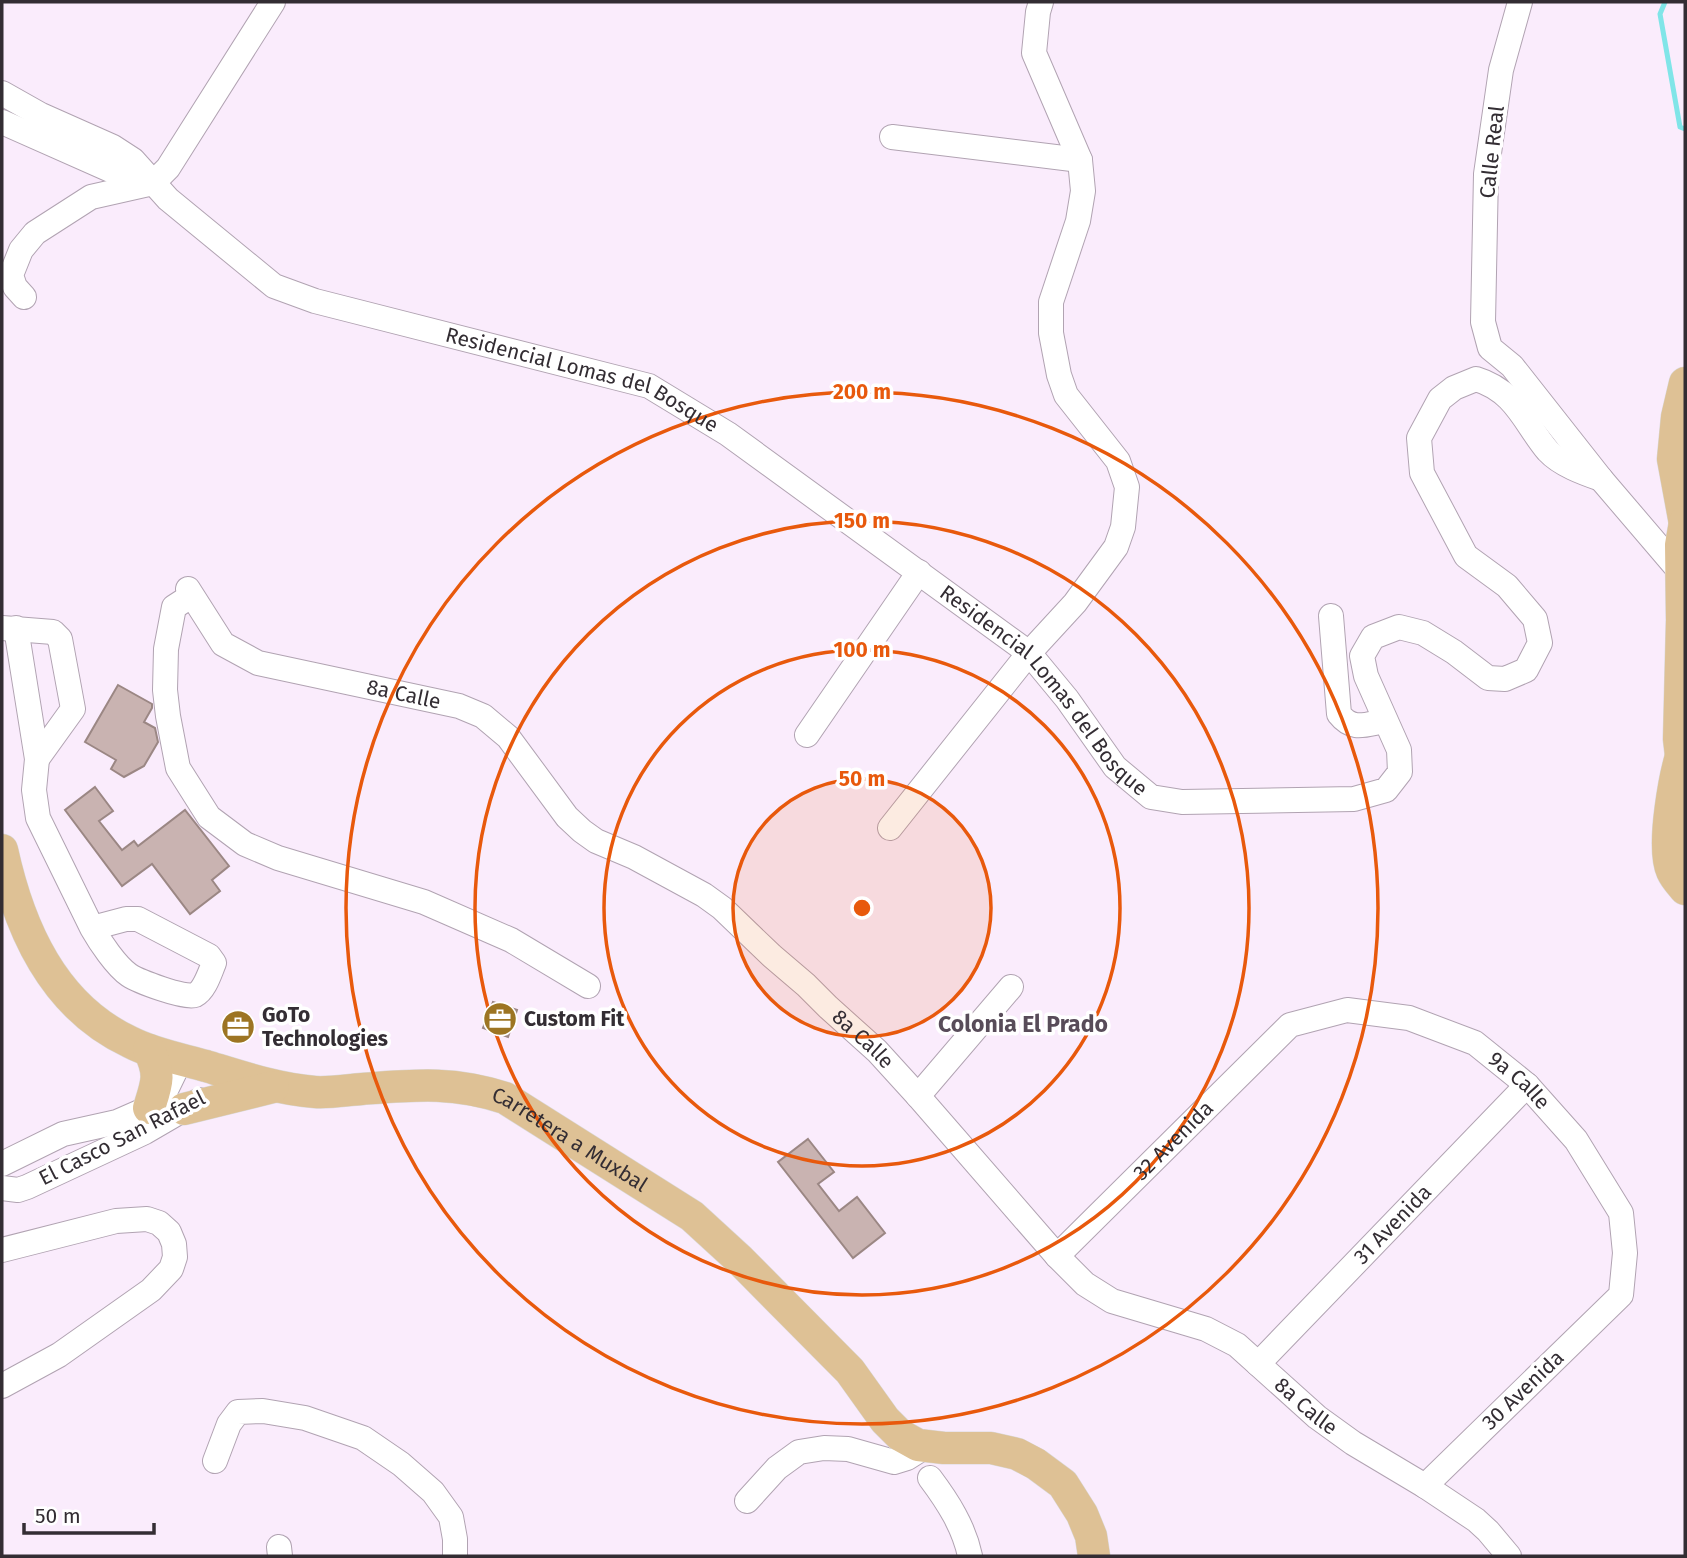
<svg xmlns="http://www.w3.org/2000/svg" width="1687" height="1558" viewBox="0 0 1687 1558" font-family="'Fira Sans',sans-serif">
  <rect width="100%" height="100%" fill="#faecfc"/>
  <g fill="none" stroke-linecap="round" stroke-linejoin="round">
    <path stroke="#80e5e8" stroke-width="5" d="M1665 2 1660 14 1680 127 1685 129"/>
  </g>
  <path fill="#c9b3b1" stroke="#9b8784" stroke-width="2" d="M118 685 152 704V708L144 722 155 728 158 742 144 766 124 777 111 769 116 760 85 742Z
    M95 787 113 811 99 821 122 850 134 841 138 846 185 810 229 866 212 880 220 891 190 914 152 864 122 886 65 810Z
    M493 1002 517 1010 508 1037 483 1028Z
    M808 1139 834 1172 818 1184 839 1211 857 1197 885 1233 853 1258 778 1162Z"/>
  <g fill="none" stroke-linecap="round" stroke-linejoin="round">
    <g stroke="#b1a3b2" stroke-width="26">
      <g id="minor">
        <path d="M1520 2 1501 70 1486 174 1483 322 1490 348 1512 366 1601 479 1683 575"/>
        <path id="s1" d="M2 93 41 115 113 147 133 160 168 199 274 286 315 301 649 386 728 434 1029 653 1067 699 1115 767 1151 797 1182 802 1354 799 1386 790 1400 772 1399 750 1366 676 1362 656 1373 637 1399 627 1423 633 1454 652 1488 678 1505 679 1526 670 1540 643 1535 619 1507 586 1466 556 1422 473 1419 438 1440 399 1454 388 1476 379C1516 391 1525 424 1548 451 1561 465 1584 473 1601 479"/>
        <path d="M2 122 124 176 149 182"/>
        <path d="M892 137 1080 160"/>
        <path d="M24 297 15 287 11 275 21 250 35 233 91 197 153 183 168 168 273 2"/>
        <path id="s2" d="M188 589 223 644 258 663 459 706 483 716 508 737 567 817 582 831 596 841 634 857 704 895 722 908 772 956 806 985 828 1007 877 1051 918 1096 1057 1256 1085 1284 1112 1301 1206 1329 1237 1345 1317 1417 1353 1443 1425 1486 1476 1520 1488 1531 1509 1556"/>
        <path d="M191 596 174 607 166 649 165 690 168 716 178 768 209 817 245 844 278 858 424 902 511 940 588 986"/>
        <path d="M1331 616 1339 714C1353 732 1366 724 1385 721"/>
        <path d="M2 628 53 632 60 639 73 709 37 759"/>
        <path d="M16 628 37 759 34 790 38 818 92 928C100 942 116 966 129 975 138 981 185 999 195 995 205 990 210 972 214 963L209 956 138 919H126L92 928"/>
        <path d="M807 735 919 572"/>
        <path d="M890 828 1029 653 1075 603 1116 547 1123 527 1127 487 1118 461 1066 395 1059 375 1051 333V302L1078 221 1083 191 1080 160 1034 53 1038 12 1041 2"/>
        <path d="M918 1096 1011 987"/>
        <path d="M2 1164 63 1134 117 1122 149 1108 165 1092 181 1059"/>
        <path d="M2 1188 18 1190 27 1187 145 1132 200 1100"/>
        <path d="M2 1250 116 1221 147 1219 159 1223 169 1232 174 1244 175 1257 171 1269 151 1290 59 1355 2 1386"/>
        <path id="s3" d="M1057 1256 1290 1025 1347 1010 1409 1018 1475 1043 1527 1085 1576 1140 1621 1213 1625 1253 1621 1295 1425 1486"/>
        <path id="s4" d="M1258 1364 1527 1085"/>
        <path d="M215 1461 229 1424 238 1412 263 1411 305 1418 363 1438 401 1464 433 1492 451 1517 455 1539V1556"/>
        <path d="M930 1478C948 1502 964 1527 970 1556"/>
        <path d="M747 1501 777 1468 799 1452 824 1448 848 1449 894 1462 907 1458 926 1446"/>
        <path d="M279 1547 280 1556"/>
      </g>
    </g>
    <g stroke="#dad9da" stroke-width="33">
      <g id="major">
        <path d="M1685 383 1677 417 1673 459 1685 524"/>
        <path d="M1685 745C1675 769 1661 848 1672 871 1675 878 1681 884 1685 889"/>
        <path d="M1681 756 1679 739 1682 620 1681 545 1685 522"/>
        <path id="s5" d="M2 850C19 928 53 1006 130 1042 153 1054 181 1059 206 1066 242 1077 277 1089 315 1092 330 1093 347 1090 362 1089 415 1085 453 1081 505 1098L692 1216 740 1260 850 1371 885 1420 900 1435 918 1445 944 1448H991L1017 1454 1036 1464 1063 1484 1082 1514 1091 1536 1094 1556"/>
        <path d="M149 1108C157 1083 161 1074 149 1050"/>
        <path d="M184 1109 273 1087"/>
      </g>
    </g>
    <use href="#minor" stroke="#fff" stroke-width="24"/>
    <use href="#major" stroke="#dec195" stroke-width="32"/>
  </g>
  <circle cx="862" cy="908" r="129" fill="#e8590c" fill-opacity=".12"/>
  <g fill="none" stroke="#e8590c" stroke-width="3.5">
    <circle cx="862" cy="908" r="129"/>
    <circle cx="862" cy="908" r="258"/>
    <circle cx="862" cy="908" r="387"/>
    <circle cx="862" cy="908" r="516"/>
  </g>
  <defs>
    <g id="office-disc" transform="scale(1.75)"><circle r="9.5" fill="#9d7523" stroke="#fff"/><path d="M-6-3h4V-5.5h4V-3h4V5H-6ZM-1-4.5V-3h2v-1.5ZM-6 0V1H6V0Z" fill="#fff"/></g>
  </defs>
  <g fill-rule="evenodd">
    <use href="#office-disc" x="500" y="1019"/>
    <use href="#office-disc" x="238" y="1027"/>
  </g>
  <g text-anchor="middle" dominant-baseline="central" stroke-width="7" stroke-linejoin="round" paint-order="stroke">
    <g font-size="21" fill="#332d33" stroke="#fff">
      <text transform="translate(1492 152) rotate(-84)">Calle Real</text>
      <text stroke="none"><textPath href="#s1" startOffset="660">Residencial Lomas del Bosque</textPath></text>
      <text stroke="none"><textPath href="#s1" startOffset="1227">Residencial Lomas del Bosque</textPath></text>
      <text stroke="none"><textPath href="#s2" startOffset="254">8a Calle</textPath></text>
      <text stroke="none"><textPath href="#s2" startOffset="842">8a Calle</textPath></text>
      <text stroke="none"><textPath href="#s3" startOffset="578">9a Calle</textPath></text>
      <text transform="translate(122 1138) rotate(-27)">El Casco San Rafael</text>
      <text stroke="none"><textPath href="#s3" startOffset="164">32 Avenida</textPath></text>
      <text stroke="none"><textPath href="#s5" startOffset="700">Carretera a Muxbal</textPath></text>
      <text stroke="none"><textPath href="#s4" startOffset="194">31 Avenida</textPath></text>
      <text transform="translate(1523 1390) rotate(-44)">30 Avenida</text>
      <text stroke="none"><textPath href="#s2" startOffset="1430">8a Calle</textPath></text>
    </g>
    <g font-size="21" font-weight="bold" fill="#332d33" stroke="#fff" text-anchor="start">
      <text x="262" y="1015">GoTo<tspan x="262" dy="24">Technologies</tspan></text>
      <text x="524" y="1019">Custom Fit</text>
    </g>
    <g font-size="23" font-weight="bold" fill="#584c59" stroke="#fff">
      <text x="1023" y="1024">Colonia El Prado</text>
    </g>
  </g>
  <circle cx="862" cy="908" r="10" fill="#e8590c" stroke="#fff" stroke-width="3.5"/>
  <g font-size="21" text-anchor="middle" font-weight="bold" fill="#e8590c" stroke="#fff" stroke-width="7" stroke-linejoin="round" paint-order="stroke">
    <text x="862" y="399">200 m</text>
    <text x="862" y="528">150 m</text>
    <text x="862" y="657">100 m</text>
    <text x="862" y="786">50 m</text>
  </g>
  <rect width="1687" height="1558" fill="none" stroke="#332d33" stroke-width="7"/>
  <path d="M24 1523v10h130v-10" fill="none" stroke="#332d33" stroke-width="3.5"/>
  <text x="35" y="1523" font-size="21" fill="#332d33" stroke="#ffffff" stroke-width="5" paint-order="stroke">50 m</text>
</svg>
